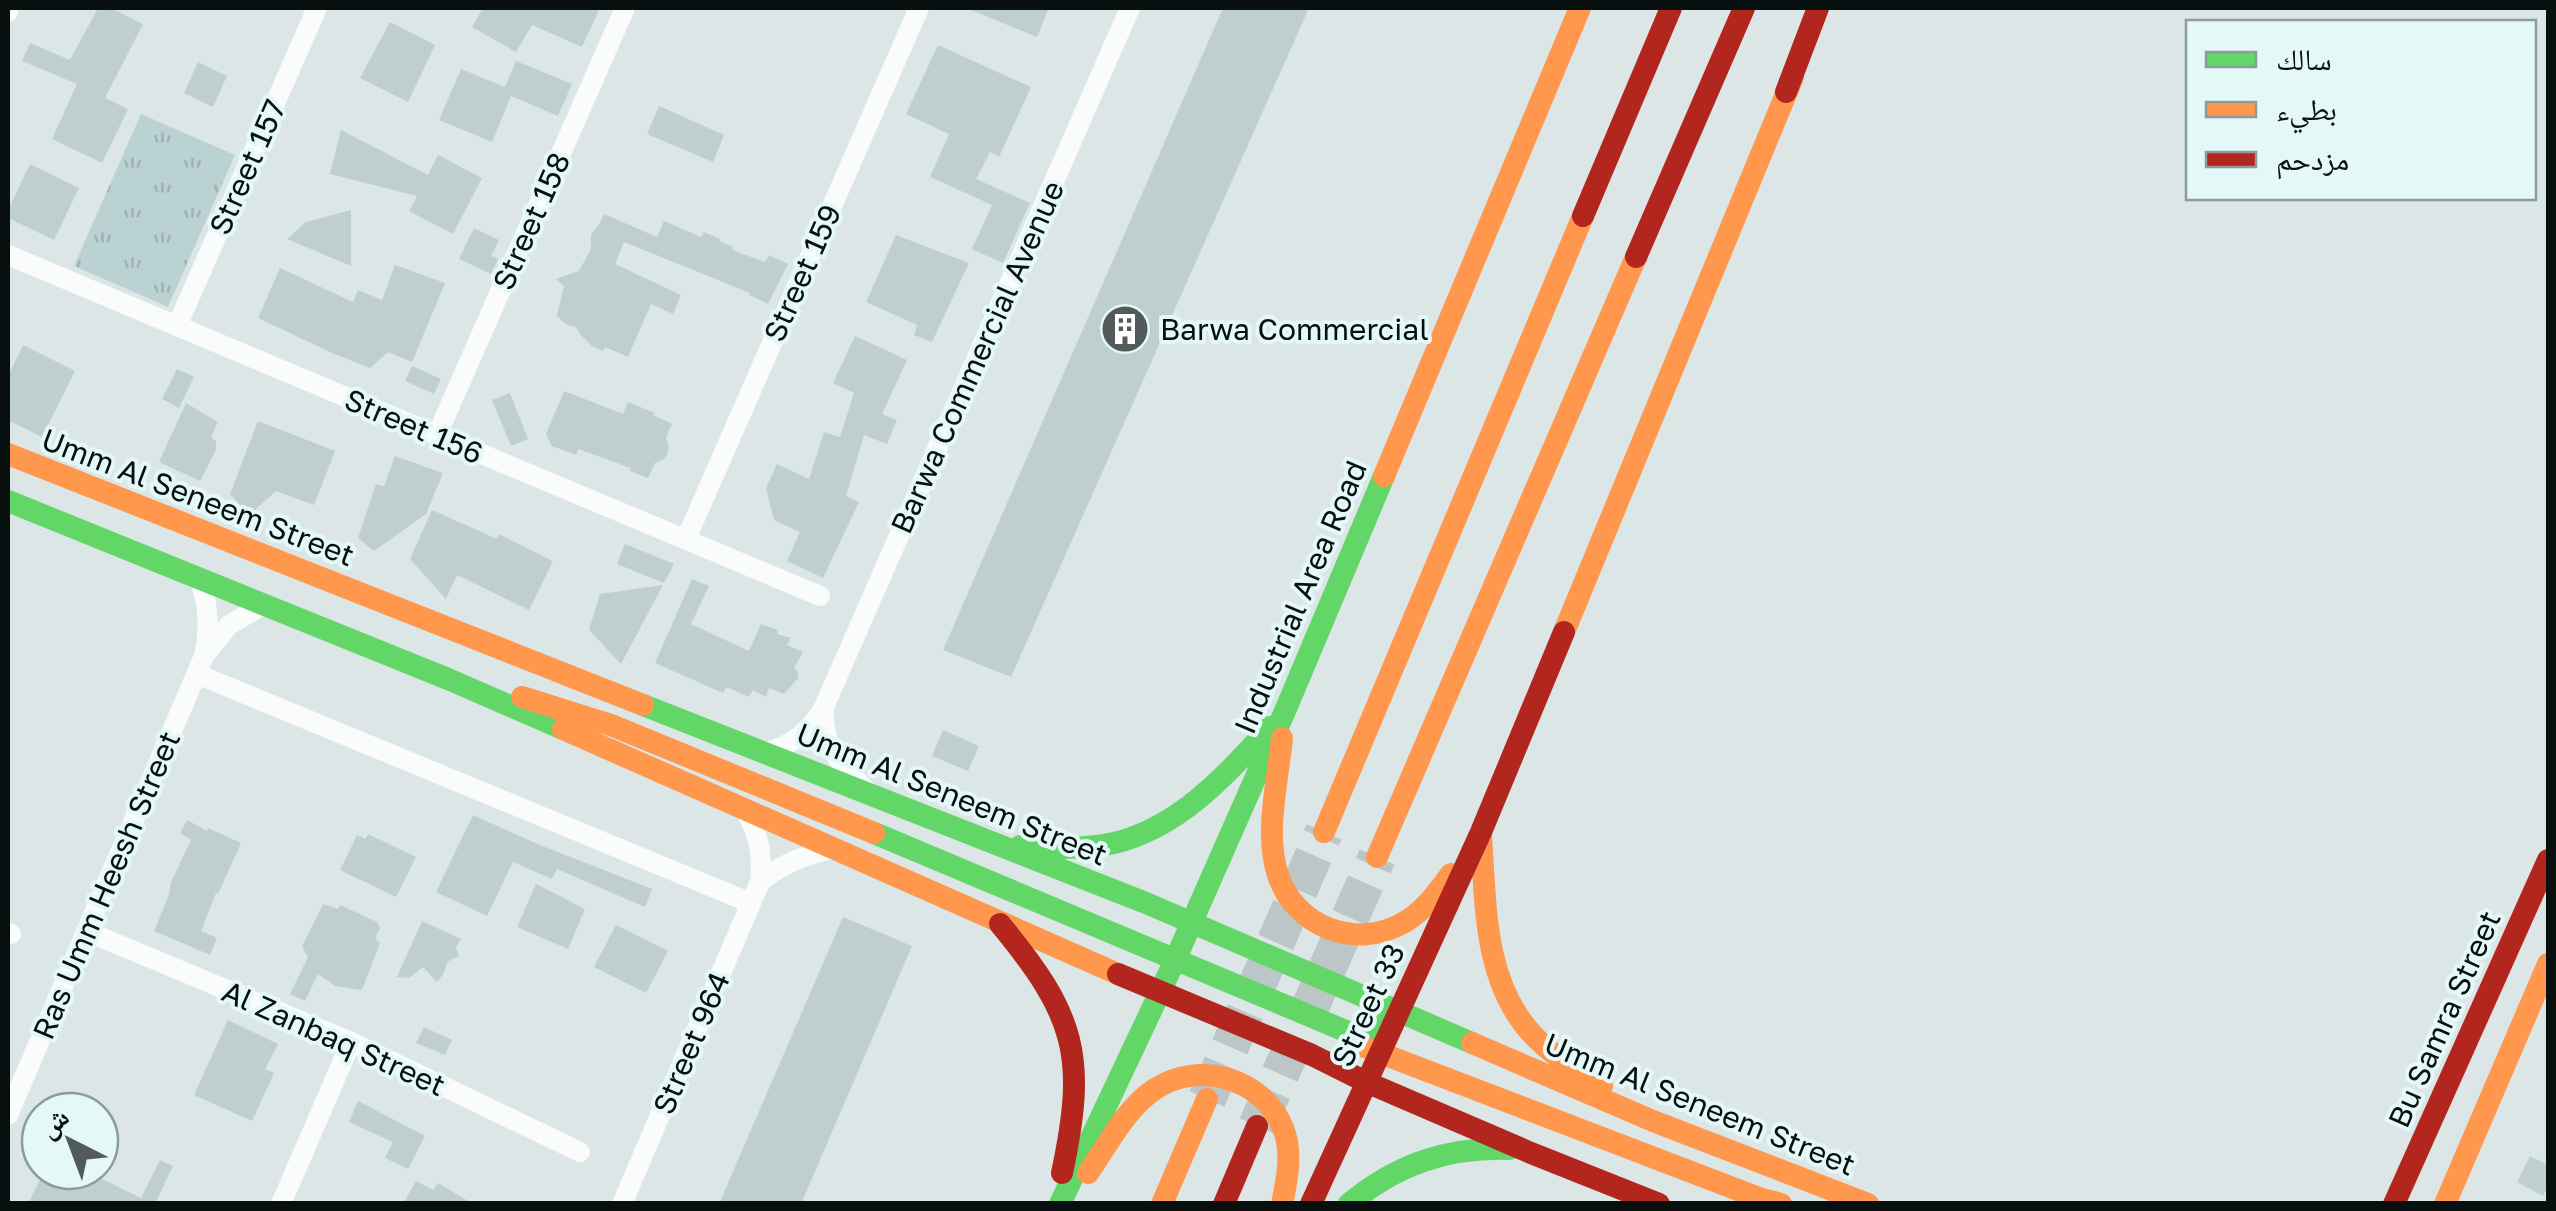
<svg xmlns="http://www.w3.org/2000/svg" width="2556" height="1211" viewBox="0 0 2556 1211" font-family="'Golos Text','Noto Naskh Arabic',sans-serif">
  <defs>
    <pattern id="grass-tufts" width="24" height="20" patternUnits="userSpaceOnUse" patternTransform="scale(2.5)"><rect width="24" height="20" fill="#bbd2d3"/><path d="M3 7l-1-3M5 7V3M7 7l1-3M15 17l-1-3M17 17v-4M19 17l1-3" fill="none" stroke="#9fb3b4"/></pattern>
  </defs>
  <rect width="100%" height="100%" fill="#dce6e6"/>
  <path fill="url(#grass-tufts)" d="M141 114 235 155 168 307 74 266Z"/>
  <path fill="#bfcfcf" d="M98 8H111L143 24 105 98 128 109 102 163 52 139 77 84 22 61 30 43 70 60Z
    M483 8H600L582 47 532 25 516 52 472 27Z
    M966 8H1049L1037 37Z
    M1223 8H1309L1011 677 943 650Z
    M390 22 435 45 408 102 360 78Z
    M938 45 1031 87 999 157 990 152 976 179 1030 203 1003 263 972 249 992 205 930 177 949 134 906 114Z
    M516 61 572 84 558 116 511 96 492 142 439 120 461 69 505 87Z
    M198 62 227 76 213 107 184 93Z
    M659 106 724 135 713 162 647 134Z
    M341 130 428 175 438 155 482 178 453 234 409 211 417 196 330 174Z
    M30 164 79 188 54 240 8 218V210Z
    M351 210V266L287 239 306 222Z
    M604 214 657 237 664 221 701 237 704 232 720 239 719 241 733 247 732 250 765 262 769 255 788 264 768 304 749 295 750 293 624 242 615 264 681 295 673 314 651 304 628 357 605 347 603 351 592 346 579 333 576 327 567 325 559 318 557 315 564 286 556 279 579 271 591 249V235L600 223Z
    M474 228 499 240 491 256 498 259 491 274 459 259Z
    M896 235 969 263 932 342 914 335 917 325 866 302Z
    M395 265 445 283 412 362 388 352 370 368 332 353 258 318 280 268 353 302 358 290 382 300Z
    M855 336 907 360 882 414 897 420 887 444 864 435 846 496 859 502 823 578 787 561 800 532 774 520 766 488 777 464 809 479 824 432 840 437 854 393 833 383Z
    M23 345 75 371 42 437 8 420V376Z
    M412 366 441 379 434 394 405 381Z
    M177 369 194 377 179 408 162 399Z
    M564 391 623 414 628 402 655 413 653 415 672 424 666 437 669 448 667 454 664 459 655 463 648 478 630 471 631 468 578 449 576 455 552 446 546 434Z
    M510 393 528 439 511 446 492 400Z
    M186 403 218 422 211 437 216 441V450L200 481 159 462Z
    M258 421 335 451 314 505 276 491 249 515 230 494Z
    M395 456 443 473 426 514 374 551 358 538 376 484 384 486Z
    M432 510 497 539 499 534 553 561 529 610 457 575 446 599 410 559Z
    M625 544 674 564 664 583 617 564Z
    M692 579 709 586 691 624 749 651 761 624 778 630 777 634 791 638 787 645 803 652 794 668 798 672V678L784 694 769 688 766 697 753 690 749 697 726 687 723 693 655 663Z
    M663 585 621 664 589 630 600 594Z
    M943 730 979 746 968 771 932 756Z
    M473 815 535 843 652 889 645 907 557 869 552 879 513 862 487 916 436 892Z
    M187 820 207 831 208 828 241 843 218 894 216 893 201 931 217 938 210 955 154 931 169 895 171 882 191 840 180 833Z
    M368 834 416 857 396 897 340 870 357 835 366 839Z
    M536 884 585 909 568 949 517 927Z
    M323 904 338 909 340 905 377 922 380 929 375 938 380 943 362 990 335 986 318 974 305 1001 290 994 308 957 302 946Z
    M843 917 912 946 801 1204H719Z
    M422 921 461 939 456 947 459 956 447 962 444 973 437 982 423 967 409 978 397 977Z
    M616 925 668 951 646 993 594 967Z
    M228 1020 278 1044 265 1069 274 1073 252 1121 194 1095Z
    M424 1027 452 1040 445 1055 416 1043Z
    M358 1101 425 1136 408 1169 385 1158 393 1142 349 1122Z
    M2530 1156 2548 1165V1186L2543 1196 2517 1182Z
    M160 1160 173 1166 155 1204H28L44 1171H86L141 1198Z
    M416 1181 433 1190 438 1183 473 1204H403Z"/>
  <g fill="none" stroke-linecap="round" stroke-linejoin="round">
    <path stroke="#bcc6c6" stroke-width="38" stroke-dasharray="38 19" stroke-linecap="butt" d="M1207 1099 1324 832
      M1257 1126 1377 857"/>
    <path stroke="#fafbfb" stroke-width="20" d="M8 12 9 8
      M8 255 820 596
      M177 326 317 8
      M437 435 625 8
      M686 539 919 8
      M205 654 229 625 263 605
      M197 674 751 903
      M824 709C822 748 841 763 866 790
      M764 753C792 745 810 732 824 707L1130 8
      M760 882C782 864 804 855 832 849
      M86 931 351 1042 580 1152
      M8 933 11 934
      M8 1115 204 656C210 628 209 605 199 578
      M281 1204 351 1042
      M622 1204 760 882C763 855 759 835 746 812"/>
    <path stroke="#63d668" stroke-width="22" d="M8 501 448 679 563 729
      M643 705 1146 903 1472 1043
      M874 833 1348 1032C1368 1035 1382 1028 1396 1014
      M1020 846C1051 848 1083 850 1114 843 1180 827 1226 775 1270 727
      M1060 1204 1176 958 1285 711 1384 476
      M1349 1204C1397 1164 1448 1147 1510 1149"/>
    <path stroke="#ff974d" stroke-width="22" d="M8 454 643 705
      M1384 476 1580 8
      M1564 632 1793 77
      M522 697 611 725 874 833
      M563 729 1118 974
      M1282 738C1278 781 1264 833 1278 875 1295 927 1356 950 1403 923 1423 912 1438 892 1451 874
      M1324 832 1583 216
      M1481 836C1486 904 1483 982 1533 1035 1553 1056 1579 1071 1602 1086
      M1377 857 1636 257
      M1472 1043 1653 1121 1868 1204
      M1362 1046 1759 1198 1781 1204
      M1088 1173C1108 1145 1125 1109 1155 1089 1199 1060 1263 1078 1283 1128 1293 1152 1287 1180 1282 1204
      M1162 1204 1207 1099
      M2445 1204 2548 964"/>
    <path stroke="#b3261e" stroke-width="22" d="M1786 92 1818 8
      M1583 216 1671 8
      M1636 257 1744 8
      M1000 924C1076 1016 1087 1056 1062 1173
      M1118 974 1312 1055 1366 1082 1531 1153 1659 1204
      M1224 1204 1257 1126
      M1311 1204 1481 832 1564 632
      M2394 1204 2548 860"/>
  </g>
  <defs>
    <g id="building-disc" transform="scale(2.5)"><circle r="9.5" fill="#525a5a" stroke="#e4f8f8"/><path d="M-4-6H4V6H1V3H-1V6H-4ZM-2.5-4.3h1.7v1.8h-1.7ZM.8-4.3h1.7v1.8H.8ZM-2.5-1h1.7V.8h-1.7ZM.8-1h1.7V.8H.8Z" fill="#fff"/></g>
  </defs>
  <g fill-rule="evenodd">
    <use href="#building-disc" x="1125" y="329"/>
  </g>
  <g text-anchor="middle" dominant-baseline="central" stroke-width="8" stroke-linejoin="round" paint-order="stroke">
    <g font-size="30" fill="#080f0f" stroke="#e4f8f8">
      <text transform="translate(247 167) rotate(-66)">Street 157</text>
      <text transform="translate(531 221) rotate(-66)">Street 158</text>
      <text transform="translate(802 273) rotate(-66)">Street 159</text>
      <text transform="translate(977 357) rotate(-66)">Barwa Commercial Avenue</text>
      <text transform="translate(414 426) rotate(23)">Street 156</text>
      <text transform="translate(198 497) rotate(21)">Umm Al Seneem Street</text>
      <text transform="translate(1300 597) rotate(-67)">Industrial Area Road</text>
      <text transform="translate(952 794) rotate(22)">Umm Al Seneem Street</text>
      <text transform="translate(106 885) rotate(-67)">Ras Umm Heesh Street</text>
      <text transform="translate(1368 1005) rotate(-65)">Street 33</text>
      <text transform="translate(2444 1019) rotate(-66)">Bu Samra Street</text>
      <text transform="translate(334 1038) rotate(24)">Al Zanbaq Street</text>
      <text transform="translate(691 1043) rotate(-67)">Street 964</text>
      <text transform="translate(1700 1104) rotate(22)">Umm Al Seneem Street</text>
    </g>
    <g font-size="30" fill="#080f0f" stroke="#e4f8f8" text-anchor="start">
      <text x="1160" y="329">Barwa Commercial</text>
    </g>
  </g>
  <rect width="2556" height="1211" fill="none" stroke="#080f0f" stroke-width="20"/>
  <rect x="2186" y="20" width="350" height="180" fill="#e4f8f8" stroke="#8c9b9b" stroke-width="2.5"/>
  <rect x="2206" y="52" width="50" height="15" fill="#63d668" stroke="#8c9b9b" stroke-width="2.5"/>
  <text x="2276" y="70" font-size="30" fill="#080f0f">سالك</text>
  <rect x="2206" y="102" width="50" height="15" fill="#ff974d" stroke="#8c9b9b" stroke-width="2.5"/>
  <text x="2276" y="120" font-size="30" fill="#080f0f">بطيء</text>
  <rect x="2206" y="152" width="50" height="15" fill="#b3261e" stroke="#8c9b9b" stroke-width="2.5"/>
  <text x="2276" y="170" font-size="30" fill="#080f0f">مزدحم</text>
  <g transform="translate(70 1141) rotate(318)"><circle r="48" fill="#e4f8f8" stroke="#8c9b9b" stroke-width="2.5"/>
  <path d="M0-8L18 38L0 25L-18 38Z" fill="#525a5a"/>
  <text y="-15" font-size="28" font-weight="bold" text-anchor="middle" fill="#080f0f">ش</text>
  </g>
</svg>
